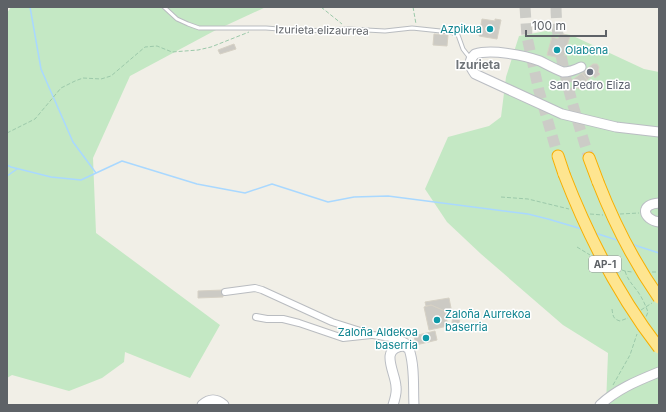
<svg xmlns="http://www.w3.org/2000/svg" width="666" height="412" viewBox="0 0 666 412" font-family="Inter,sans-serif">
  <rect width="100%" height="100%" fill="#f1efe7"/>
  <path fill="#c4e8c4" d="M11 7H266L214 31 130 76 93 158 96 233 220 325 190 378 125 352 124 362 102 378 69 391 12 375 7 378V13Z
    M546 31 571 35 644 69 659 72V405H606L608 353 563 325 481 254 447 222 425 189 448 137 489 126 501 117 506 77 519 36Z"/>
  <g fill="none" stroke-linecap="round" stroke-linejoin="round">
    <path stroke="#a9d8ff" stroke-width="1.5" d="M30 7 41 69 73 142 96 173
      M7 165 11 167 51 177 81 180 122 161 197 184 245 193 272 184 328 202 354 197 388 196 528 214 548 219 582 229
      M7 176 17 169
      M595 233 620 241
      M631 244 659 253"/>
  </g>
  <path fill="#cccac4" stroke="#d6d1c5" d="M482 19 495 21V19L501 20 497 39 479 36Z
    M560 33 570 36 563 59 547 55 552 37 558 39Z
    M434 34 448 35 447 46 433 45Z
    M234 44 236 49 220 54 218 50Z
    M593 64H597L599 67 598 72 600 74 595 78 593 75 587 80 582 73Z
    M582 73 587 80 586 84 578 89 571 81Z
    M223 290V297L198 298V291Z
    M449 298 452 313 446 314 445 311 431 305 426 306 425 302Z
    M431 305 445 311 448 326 429 330 424 307Z
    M453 313H461L459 324 452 323Z
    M435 331 437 340 416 345 414 336Z"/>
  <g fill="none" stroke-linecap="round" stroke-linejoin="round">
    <path stroke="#ccccc7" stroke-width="11" stroke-dasharray="11 5.5" stroke-linecap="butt" d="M525 7 527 37 539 91 558 156
      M556 7C557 59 574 109 589 158"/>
    <g stroke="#b9bcc0" stroke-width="5">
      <path id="lane" d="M164 7 177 19 188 24 199 28H266L304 31 348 29 385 31 412 28 450 32 458 35 463 49 470 58"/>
    </g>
    <g stroke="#b9bcc0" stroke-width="8">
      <path id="street" d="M225 292 255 288 262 290 332 322 373 335 402 340 406 342 407 347
        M256 317 267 319H283L299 323 343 338 371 335"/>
    </g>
    <g stroke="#babdc3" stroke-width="11">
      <path id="secondary" d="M581 67C575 70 570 72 563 72 555 69 548 65 540 61 524 55 491 49 475 54 468 61 469 66 475 74L562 114 616 127 659 132
        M659 203C640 204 642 219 659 222
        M202 405C210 398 216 398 224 405
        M393 405C395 399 397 393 396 387 396 373 378 348 404 346L409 349C415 366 413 387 414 405
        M600 405C617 389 637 381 659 372"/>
    </g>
    <g stroke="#f8af00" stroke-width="13">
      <path id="highway" d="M558 156 564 174
        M589 158 598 182"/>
    </g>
    <path stroke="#9cc9aa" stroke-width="1" stroke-dasharray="4 2" stroke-linecap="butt" d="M321 7 342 24
      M413 7 416 24
      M7 133 35 119 61 88 75 81 83 78 101 79 111 76 145 47 157 46 172 52 198 50 211 47 249 32
      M501 197 528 199 569 209
      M590 214 603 215
      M620 214 639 213
      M577 247 590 255
      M616 268 625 271 632 272
      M625 271C627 278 631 283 635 288 641 295 645 304 648 312L646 317
      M652 272H659
      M612 309C613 316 613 319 620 321L628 318
      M641 310 652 303
      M613 385 630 355 637 334"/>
    <use href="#lane" stroke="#fff" stroke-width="3"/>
    <use href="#street" stroke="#fff" stroke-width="6"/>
    <use href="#secondary" stroke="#fff" stroke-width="9"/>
    <use href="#highway" stroke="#fee590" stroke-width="11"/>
    <g stroke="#f8af00" stroke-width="13" stroke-linecap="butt">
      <path id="highway-bridge" d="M564 174C588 236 618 295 659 348
        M598 182C614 223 634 262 659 298"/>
    </g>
    <use href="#highway-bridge" stroke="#fee590" stroke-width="11"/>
  </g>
  <g fill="#0f9aa8" stroke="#fff" stroke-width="1.5">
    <circle cx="490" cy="29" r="4"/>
    <circle cx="557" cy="50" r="4"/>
    <circle cx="437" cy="320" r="4"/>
    <circle cx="426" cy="338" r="4"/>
  </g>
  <circle fill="#6b7280" stroke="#fff" stroke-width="1.5" cx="590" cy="72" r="4"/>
  <g text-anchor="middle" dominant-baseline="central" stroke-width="3" stroke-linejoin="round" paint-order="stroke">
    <rect fill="#fff" stroke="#8e9195" stroke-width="1" x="589" y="256" width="32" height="16" rx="3"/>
    <g font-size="10" font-weight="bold" fill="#5e6267">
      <text x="605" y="264">AP-1</text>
    </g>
    <g font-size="11" fill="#0d838f" stroke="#fff" text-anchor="end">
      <text x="482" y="29">Azpikua</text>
      <text x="565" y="50" text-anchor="start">Olabena</text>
      <text x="445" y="314" text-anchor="start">Zaloña Aurrekoa<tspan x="445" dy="13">baserria</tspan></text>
      <text x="418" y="332">Zaloña Aldekoa<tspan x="418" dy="13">baserria</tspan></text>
    </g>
    <g font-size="11" fill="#5e6267" stroke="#fff">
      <text transform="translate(322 30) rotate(1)">Izurieta elizaurrea</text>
    </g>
    <g font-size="11" fill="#5b616d" stroke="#fff">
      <text x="590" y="85">San Pedro Eliza</text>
    </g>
    <g font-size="12" font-weight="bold" fill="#6f7479" stroke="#fff">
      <text x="478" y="64">Izurieta</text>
    </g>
  </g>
  <rect width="666" height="412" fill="none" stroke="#5e6267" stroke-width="16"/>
  <path d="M526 30v6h80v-6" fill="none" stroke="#5e6267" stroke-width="2"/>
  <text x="532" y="30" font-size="12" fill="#5e6267" stroke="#ffffff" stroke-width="3" paint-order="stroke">100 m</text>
</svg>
